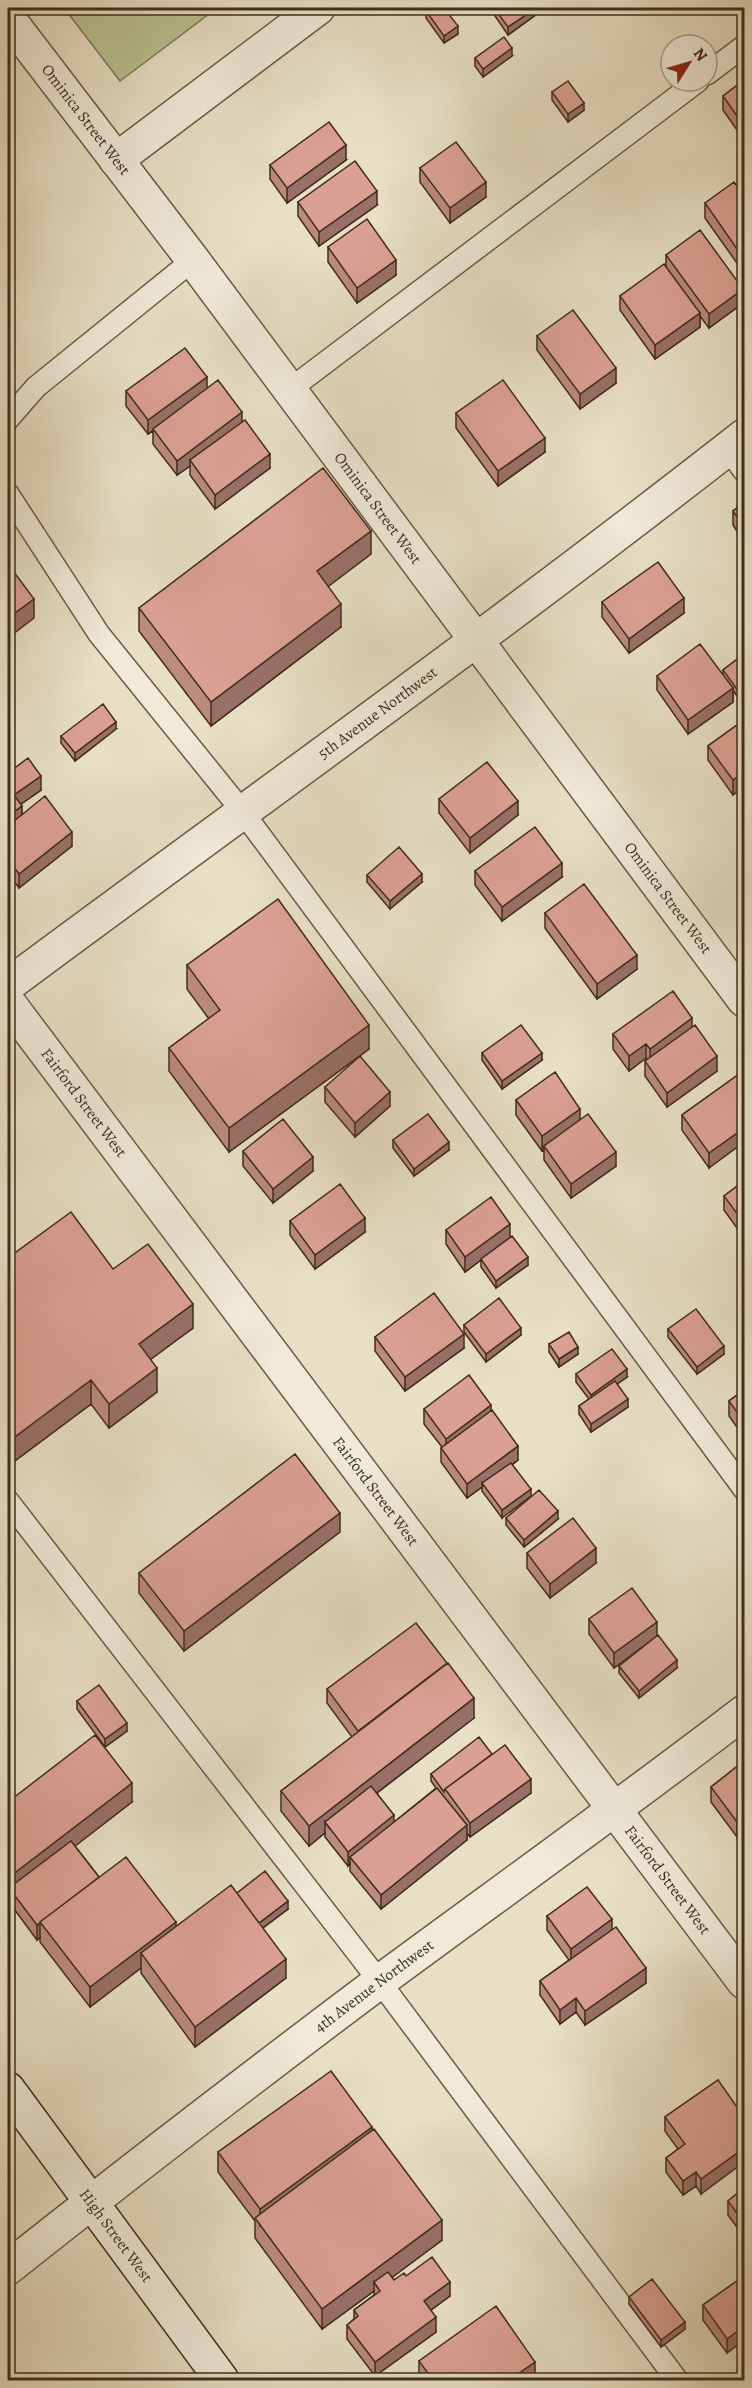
<svg xmlns="http://www.w3.org/2000/svg" width="752" height="2388" viewBox="0 0 752 2388" font-family="Alegreya,serif">
  <rect width="100%" height="100%" fill="#e8dfc5"/>
  <filter id="stains"><feTurbulence type="fractalNoise" baseFrequency=".00333" numOctaves="4"/><feColorMatrix values="0 0 0 0 .2 0 0 0 0 .09 0 0 0 0 .02 0 0 0 .5 -.17"/></filter>
  <radialGradient id="worn" r=".72"><stop offset=".6" stop-color="#630" stop-opacity="0"/><stop offset="1" stop-color="#630" stop-opacity=".3"/></radialGradient>
  <path fill="#bac192" stroke="#7d7757" stroke-width="1.5" d="M64 8H217L120 81Z"/>
  <g fill="none" stroke-linecap="round" stroke-linejoin="round">
    <g stroke="#6a5a46" stroke-width="24">
      <path id="service" d="M707 74 744 46
        M289 390 698 81
        M8 419 36 387 193 260
        M728 449 744 471
        M8 494 99 634 242 811 744 1489
        M8 1501 380 1982 677 2380"/>
    </g>
    <g stroke="#6a5a46" stroke-width="36">
      <g id="minor">
        <path id="s1" d="M8 18 193 260 744 1000"/>
        <path d="M116 160 318 8"/>
        <path id="s2" d="M8 1002 744 1982"/>
        <path id="s3" d="M8 2268C130 2171 254 2076 379 1982 501 1892 624 1804 744 1712"/>
      </g>
    </g>
    <g stroke="#6a5a46" stroke-width="36">
      <g id="tertiary">
        <path id="s4" d="M8 985C253 803 503 625 744 436"/>
      </g>
    </g>
    <g stroke="#402d1c" stroke-width="36">
      <g id="secondary">
        <path id="s5" d="M8 2089 222 2380"/>
      </g>
    </g>
    <use href="#service" stroke="#f0ead9" stroke-width="21"/>
    <use href="#minor" stroke="#f0ead9" stroke-width="33"/>
    <use href="#tertiary" stroke="#f0ead9" stroke-width="33"/>
    <use href="#secondary" stroke="#f0ead9" stroke-width="33"/>
  </g>
  <path fill="#bc8a7f" stroke="#402d1c" stroke-width="1.5" d="M491 8H541V11L508 35 491 10Z
    M426 11 458 34 444 43 426 18Z
    M512 56 483 77 475 66V58Z
    M744 80V140L723 110V96Z
    M552 92 584 110 568 122 552 100Z
    M346 160 287 203 270 179V165Z
    M420 168 486 197 450 223 420 182Z
    M744 196V273L705 218V203Z
    M298 202 377 205 319 246 298 216Z
    M328 247 396 275 357 303 328 262Z
    M666 255 743 303 709 328 700 316V327L655 359 620 310V296L666 266Z
    M537 336 616 383 580 409 537 350Z
    M207 389 242 422 270 468 215 509 190 475V466L177 475 153 444V431L148 434 126 406V391Z
    M456 413 545 452 498 486 456 428Z
    M744 503V542L733 525V511Z
    M371 554 328 586 341 627 211 726 139 631V608Z
    M602 602 684 613 629 653 602 617Z
    M744 654V707L733 690V702L688 734 657 690V676L723 675V670Z
    M744 720V786L733 795 708 760V746Z
    M116 729 75 761 61 743V736Z
    M8 773 41 790 21 804 22 814 72 846 19 888 8 873Z
    M439 799 518 815 470 853 439 813Z
    M475 871 562 877 502 921 475 885Z
    M367 875 422 882 390 909 367 882Z
    M545 913 637 969 597 999 545 928Z
    M187 965 369 1049 229 1152 169 1071V1048L209 1019 187 989Z
    M692 1027 717 1071 667 1107 645 1076V1061L647 1059 646 1058 629 1071 613 1049V1034Z
    M482 1053 542 1060 502 1089 482 1060Z
    M742 1072 709 1168 682 1130V1115Z
    M325 1087 390 1106 355 1137 325 1102Z
    M516 1100 580 1120 616 1166 571 1198 544 1160V1150L542 1151 516 1115Z
    M393 1140 449 1150 414 1176 393 1148Z
    M243 1151 313 1171 273 1203 243 1166Z
    M744 1181V1238L724 1210V1196Z
    M290 1221 365 1232 315 1269 290 1235Z
    M446 1230 510 1238 528 1265 496 1288 481 1267V1260L465 1272 446 1244Z
    M8 1258 113 1269 193 1328 150 1359 157 1392 109 1428 91 1404 8 1466Z
    M464 1325 521 1335 486 1362 464 1332Z
    M668 1329 724 1354 697 1374 668 1337Z
    M375 1337 464 1348 405 1391 375 1351Z
    M549 1344 578 1354 559 1367 549 1352Z
    M576 1374 627 1377 617 1384 628 1407 591 1432 579 1414V1406L589 1399 576 1382Z
    M744 1390V1437L729 1416V1401Z
    M424 1409 491 1411 518 1460 512 1465 502 1518 482 1491V1487L467 1498 441 1462V1448L442 1447 424 1424Z
    M506 1518 558 1519 524 1547 506 1525Z
    M340 1532 184 1651 139 1593V1573Z
    M527 1553 596 1563 550 1598 527 1568Z
    M589 1619 657 1636 614 1668 589 1634Z
    M619 1666 677 1668 639 1698 619 1673Z
    M327 1689 474 1718 377 1793 394 1822 436 1788 431 1781V1774L492 1754 531 1793 470 1837 467 1833V1840L381 1909 350 1871V1864L348 1866 325 1837V1833L309 1846 281 1811V1791L352 1737 327 1703Z
    M77 1701 127 1731 105 1747 77 1709Z
    M744 1761 737 1837 711 1802V1787Z
    M8 1802H132L75 1846 99 1877 176 1927 237 1893 288 1909 263 1928 286 1978 195 2047 141 1973V1968L90 2007 40 1942V1937L37 1940 9 1902Z
    M547 1916 612 1930 646 1983 585 2025 576 2012 560 2024 540 1995V1981L569 1960 547 1930Z
    M718 2080 701 2194 696 2186 683 2195 666 2172V2158L678 2149 665 2131V2117Z
    M372 2130 442 2240 392 2277 394 2280 406 2276 450 2296 431 2310 436 2332 375 2376 347 2339V2325L354 2319V2310L374 2295V2291L322 2329 255 2238V2221L218 2172V2152Z
    M744 2188V2237L728 2215V2201Z
    M744 2276V2340L727 2353 703 2320V2305Z
    M629 2297 685 2329 661 2347 629 2304Z
    M419 2361 535 2376 529 2380H423L419 2376Z"/>
  <path fill="#997068" stroke="#402d1c" stroke-width="1.5" d="M536 8H541V11L508 35V27Z
    M458 26V34L444 43V36Z
    M512 48V56L483 77V69Z
    M584 103V110L568 122V114Z
    M346 145V160L287 203V188Z
    M486 182V197L450 223V208Z
    M377 191V205L319 246V232Z
    M396 260V275L357 303V288Z
    M743 289V303L709 328V314Z
    M700 313V327L655 359V345Z
    M616 368V383L580 409V394Z
    M207 377V391L148 434V420Z
    M242 412V426L190 460V466L177 475V461Z
    M545 438V452L498 486V471Z
    M270 454V468L215 509V495Z
    M371 531V554L317 595V571Z
    M684 598V613L629 653V639Z
    M34 599V618L8 638V618Z
    M341 604V627L211 726V702Z
    M11 684V692L8 694V687Z
    M733 688V702L688 734V720Z
    M116 722V729L75 761V753Z
    M744 772V786L733 795V780Z
    M41 776V790L14 809V795Z
    M518 801V815L470 853V838Z
    M22 806V820L8 830V816Z
    M72 832V846L19 888V874Z
    M562 863V877L502 921V907Z
    M422 874V882L390 909V901Z
    M637 955V969L597 999V984Z
    M692 1018V1033L650 1063V1049Z
    M369 1025V1049L229 1152V1128Z
    M646 1044V1058L629 1071V1056Z
    M542 1053V1060L502 1089V1081Z
    M717 1056V1071L667 1107V1093Z
    M390 1092V1106L355 1137V1123Z
    M580 1109V1123L544 1146V1150L542 1151V1136Z
    M744 1128V1142L709 1168V1153Z
    M449 1142V1150L414 1176V1169Z
    M616 1152V1166L571 1198V1184Z
    M313 1157V1171L273 1203V1189Z
    M365 1218V1232L315 1269V1255Z
    M510 1224V1238L465 1272V1257Z
    M528 1257V1265L496 1288V1281Z
    M193 1304V1328L139 1368V1344Z
    M521 1328V1335L486 1362V1354Z
    M464 1334V1348L405 1391V1377Z
    M724 1346V1354L697 1374V1367Z
    M578 1347V1354L559 1367V1359Z
    M157 1368V1392L109 1428V1404Z
    M627 1369V1377L591 1402V1395Z
    M91 1380V1404L8 1466V1442Z
    M628 1399V1407L591 1432V1424Z
    M491 1405V1419L446 1453V1439Z
    M518 1446V1460L484 1486 482 1483V1487L467 1498V1484Z
    M531 1489V1496L502 1518V1510Z
    M558 1511V1519L524 1547V1540Z
    M340 1513V1532L184 1651V1631Z
    M596 1548V1563L550 1598V1584Z
    M657 1622V1636L614 1668V1653Z
    M677 1660V1668L639 1698V1691Z
    M474 1698V1718L330 1829 325 1822V1833L309 1846V1826Z
    M127 1723V1731L105 1747V1739Z
    M531 1779V1793L470 1837V1823Z
    M132 1783V1802L13 1894 9 1888V1897L8 1898V1878Z
    M394 1815V1829L350 1857V1864L348 1866V1852Z
    M744 1816V1831L737 1837V1822Z
    M467 1825V1840L381 1909V1895Z
    M288 1901V1909L257 1932V1925Z
    M612 1919V1933L571 1963V1949Z
    M176 1922V1942L141 1953V1968L90 2007V1987Z
    M40 1923V1937L37 1940V1925Z
    M286 1959V1978L195 2047V2027Z
    M646 1968V1983L585 2025V2011Z
    M576 1998V2012L560 2024V2010Z
    M372 2127V2147L260 2226V2209Z
    M744 2148V2162L701 2194V2179Z
    M696 2172V2186L683 2195V2181Z
    M442 2220V2240L378 2288 374 2282V2291L322 2329V2309Z
    M450 2282V2296L424 2315V2301Z
    M436 2317V2332L375 2376V2362Z
    M685 2322V2329L661 2347V2340Z
    M744 2326V2340L727 2353V2339Z
    M535 2362V2376L529 2380H509Z"/>
  <path fill="#dba094" stroke="#402d1c" stroke-width="1.5" d="M430 8H444L458 26 444 36 426 11Z
    M494 8H536L508 27Z
    M504 37 512 48 483 69 475 58Z
    M744 80V126L723 96Z
    M568 81 584 103 568 114 552 92Z
    M329 122 346 145 287 188 270 165Z
    M456 142 486 182 450 208 420 168Z
    M355 161 377 191 319 232 298 202Z
    M734 182 744 196V259L705 203Z
    M367 219 396 260 357 288 328 247Z
    M700 230 743 289 709 314 666 255Z
    M664 264 700 313 655 345 620 296Z
    M573 310 616 368 580 394 537 336Z
    M185 348 207 377 148 420 126 391Z
    M218 380 242 412 177 461 153 429Z
    M503 380 545 438 498 471 456 413Z
    M245 420 270 454 215 495 190 460Z
    M323 468 371 531 317 571 341 604 211 702 139 608Z
    M744 503V528L733 511Z
    M658 562 684 598 629 639 602 602Z
    M8 564 34 599 8 618Z
    M700 644 733 688 688 720 657 676Z
    M744 654V699L723 670Z
    M103 704 116 722 75 753 61 736Z
    M744 720V772L733 780 708 746Z
    M28 758 41 776 14 795 22 806 8 816V773Z
    M487 762 518 801 470 838 439 799Z
    M45 796 72 832 19 874 8 859V826Z
    M535 827 562 863 502 907 475 871Z
    M399 847 422 874 390 901 367 875Z
    M584 884 637 955 597 984 545 913Z
    M278 899 369 1025 229 1128 169 1048 220 1010 187 965Z
    M673 991 692 1018 650 1049 646 1044 629 1056 613 1034Z
    M521 1025 542 1053 502 1081 482 1053Z
    M695 1025 717 1056 667 1093 645 1061Z
    M360 1056 390 1092 355 1123 325 1087Z
    M555 1072 580 1109 542 1136 516 1100Z
    M742 1072 744 1075V1128L709 1153 682 1115Z
    M428 1114 449 1142 414 1169 393 1140Z
    M588 1114 616 1152 571 1184 544 1146Z
    M283 1119 313 1157 273 1189 243 1151Z
    M744 1181V1223L724 1196Z
    M340 1184 365 1218 315 1255 290 1221Z
    M491 1197 510 1224 465 1257 446 1230Z
    M71 1212 113 1269 148 1244 193 1304 139 1344 157 1368 109 1404 91 1380 8 1442V1258Z
    M512 1236 528 1257 496 1281 481 1259Z
    M434 1293 464 1334 405 1377 375 1337Z
    M499 1298 521 1328 486 1354 464 1325Z
    M696 1309 724 1346 697 1367 668 1329Z
    M569 1332 578 1347 559 1359 549 1344Z
    M612 1349 627 1369 591 1395 576 1374Z
    M469 1375 491 1405 446 1439 424 1409Z
    M615 1381 628 1399 591 1424 579 1406Z
    M744 1390V1422L729 1401Z
    M492 1410 518 1446 467 1484 441 1448Z
    M295 1454 340 1513 184 1631 139 1573Z
    M511 1463 531 1489 502 1510 482 1483Z
    M539 1490 558 1511 524 1540 506 1518Z
    M573 1518 596 1548 550 1584 527 1553Z
    M632 1588 657 1622 614 1653 589 1619Z
    M416 1623 447 1663 358 1731 327 1689Z
    M658 1635 677 1660 639 1691 619 1666Z
    M448 1663 474 1698 309 1826 281 1791Z
    M99 1685 127 1723 105 1739 77 1701Z
    M95 1735 132 1783 8 1878V1802Z
    M479 1737 492 1754 445 1789 444 1792 431 1774Z
    M505 1745 531 1779 470 1823 445 1789Z
    M744 1761V1816L737 1822 711 1787Z
    M371 1786 394 1815 348 1852 325 1822Z
    M437 1788 467 1825 381 1895 350 1857Z
    M71 1841 99 1877 40 1922V1923L37 1925 9 1888Z
    M126 1857 176 1922 90 1987 40 1922Z
    M265 1871 288 1901 259 1923 237 1893Z
    M231 1885 286 1959 195 2027 141 1953Z
    M587 1887 612 1919 571 1949 547 1916Z
    M616 1927 646 1968 585 2011 576 1998 560 2010 540 1981Z
    M331 2071 372 2127 260 2209 218 2152Z
    M718 2080 744 2117V2148L701 2179 696 2172 683 2181 666 2158 685 2144 665 2117Z
    M374 2129 442 2220 322 2309 255 2218Z
    M744 2188V2223L728 2201Z
    M432 2257 450 2282 424 2301 436 2317 375 2362 347 2325 358 2316 354 2310 380 2291 374 2282 388 2272 394 2280 404 2273 406 2276Z
    M744 2276V2326L727 2339 703 2305Z
    M652 2279 685 2322 661 2340 629 2297Z
    M496 2306 535 2362 509 2380H433L419 2361Z"/>
  <g text-anchor="middle" dominant-baseline="central" stroke-width="6" stroke-linejoin="round" paint-order="stroke">
    <g font-size="16" fill="#402d1c" stroke="#f0ead9">
      <text stroke="none"><textPath href="#s1" startOffset="128">Ominica Street West</textPath></text>
      <text stroke="none"><textPath href="#s1" startOffset="614">Ominica Street West</textPath></text>
      <text stroke="none"><textPath href="#s4" startOffset="459">5th Avenue Northwest</textPath></text>
      <text stroke="none"><textPath href="#s1" startOffset="1100">Ominica Street West</textPath></text>
      <text stroke="none"><textPath href="#s2" startOffset="126">Fairford Street West</textPath></text>
      <text stroke="none"><textPath href="#s2" startOffset="612">Fairford Street West</textPath></text>
      <text stroke="none"><textPath href="#s2" startOffset="1098">Fairford Street West</textPath></text>
      <text stroke="none"><textPath href="#s3" startOffset="462">4th Avenue Northwest</textPath></text>
      <text stroke="none"><textPath href="#s5" startOffset="182">High Street West</textPath></text>
    </g>
  </g>
  <rect width="752" height="2388" fill="none" stroke="#e8dfc5" stroke-width="30"/>
  <rect x="9" y="9" width="734" height="2370" fill="none" stroke="#402d1c" stroke-width="3"/>
  <rect x="15" y="15" width="722" height="2358" fill="none" stroke="#402d1c" stroke-width="1.5"/>
  <g transform="translate(689 63) rotate(53)"><circle r="28" fill="#f0ead9" stroke="#aa9e8d" stroke-width="1.5"/>
  <path d="M0-4.5L10 22L0 15L-10 22Z" fill="#8f2418"/>
  <text y="-9" font-size="16" font-weight="bold" text-anchor="middle" fill="#402d1c">N</text>
  </g>
  <rect width="100%" height="100%" filter="url(#stains)"/>
  <rect width="100%" height="100%" fill="url(#worn)"/>
</svg>
